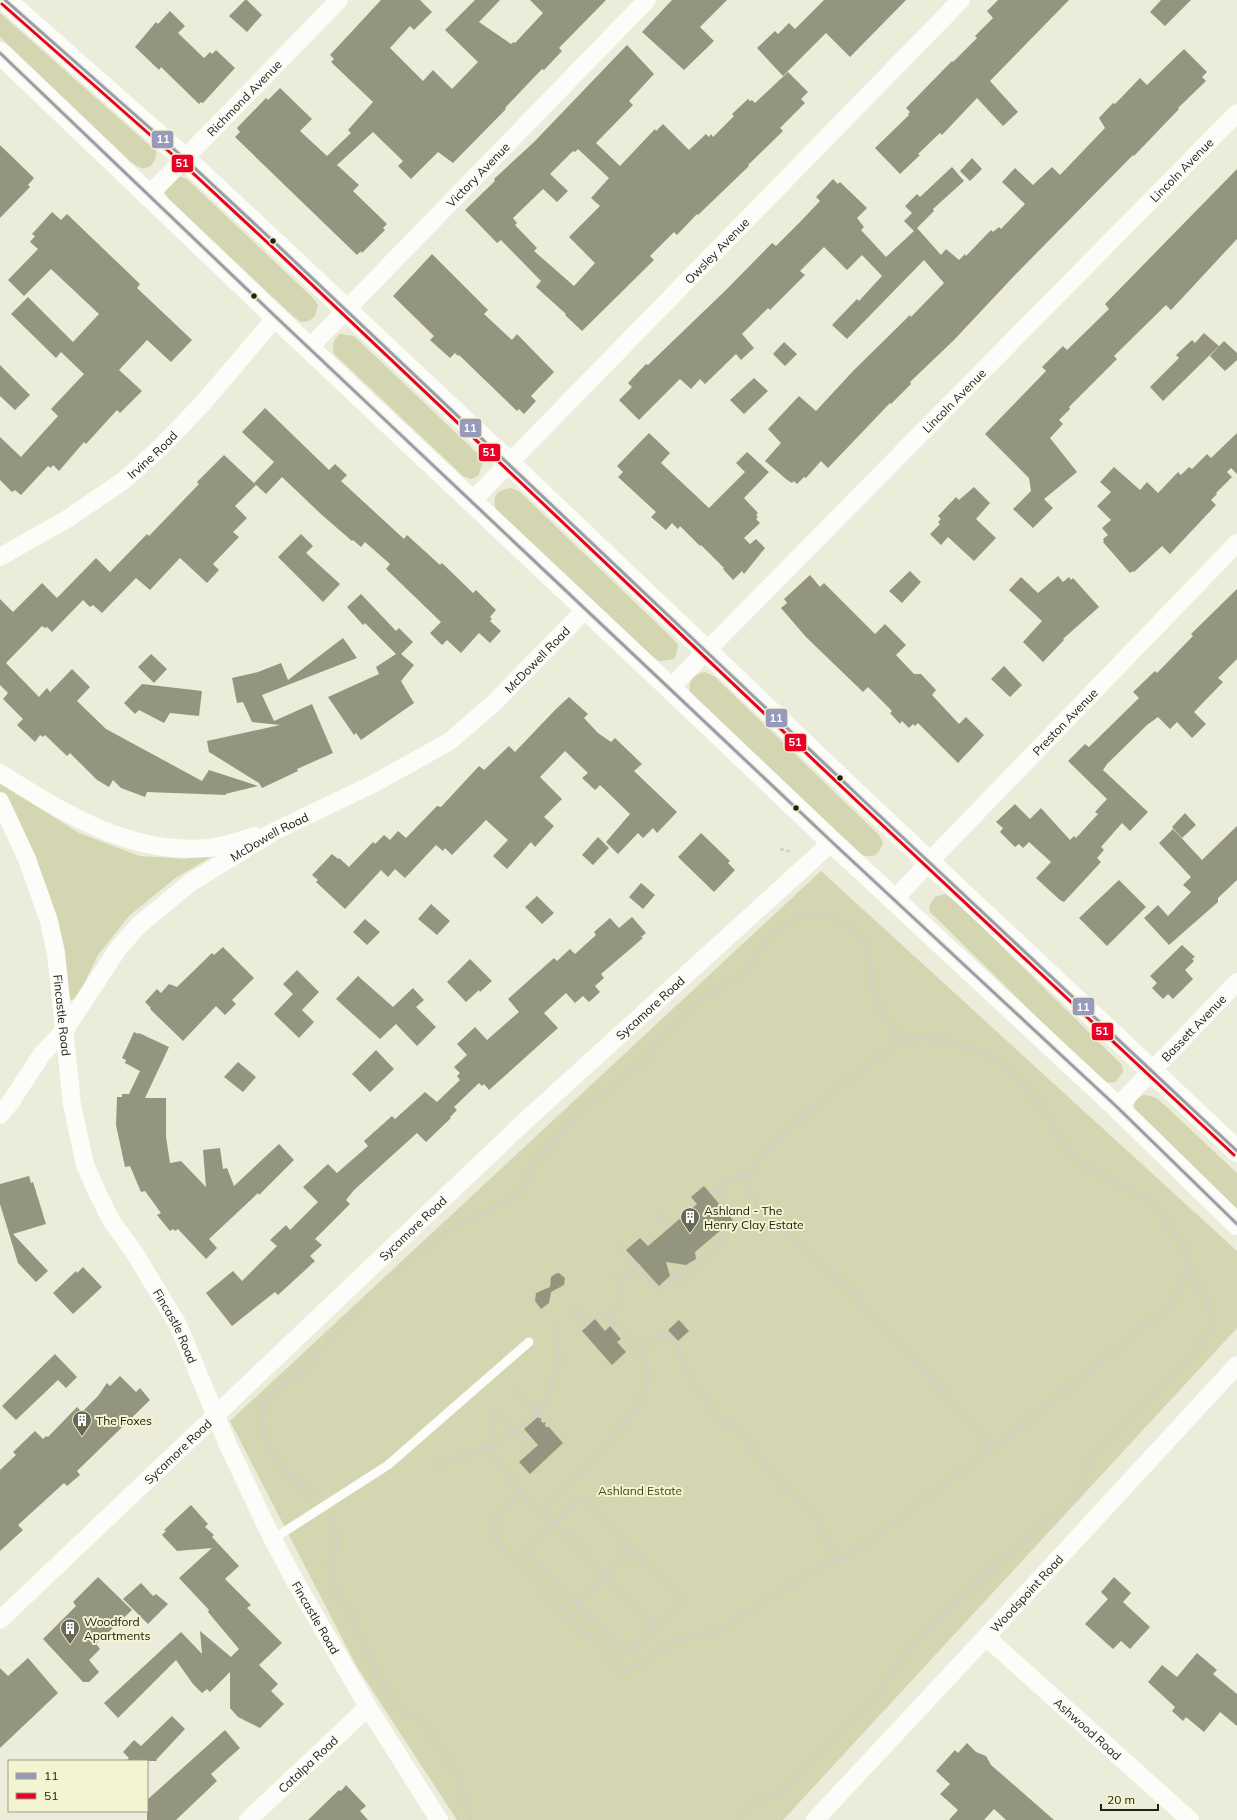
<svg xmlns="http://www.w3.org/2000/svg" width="1237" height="1820" viewBox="0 0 1237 1820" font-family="Mulish,sans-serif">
  <rect width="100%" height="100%" fill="#ebecd9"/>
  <path fill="#d4d5b1" d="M0 13 156 151C157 160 150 172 139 167 136 166 133 163 131 162L0 37Z
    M175 177H182L188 180 313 298 318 305 315 316 309 321 301 322 294 317 169 199 165 193 164 187Z
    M340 334 354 336 478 454 483 462 478 476 471 479 463 476 334 354C332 345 333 340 340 334Z
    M511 488 520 492 671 637 678 645 677 652 674 659 660 661 653 658 496 510C492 496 496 490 511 488Z
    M705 672 715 677 878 834 883 842C879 856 873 859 859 854L691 697C687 684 691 675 705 672Z
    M0 783 79 833 139 856 186 859 211 854V857L174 879 129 916 98 955 81 990 75 999 71 1000 69 996 63 942 47 889 0 796Z
    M821 871 1237 1251V1328L783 1820H457L357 1667 230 1421Z
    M945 894 959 904 1122 1065 1123 1072 1115 1082 1104 1083 930 912 929 906 935 897Z
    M1143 1095 1151 1096 1158 1099 1237 1173V1211L1134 1113C1134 1104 1134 1100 1143 1095Z"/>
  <path fill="#94957f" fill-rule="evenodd" d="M245 0H247L262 15 247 32 229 16Z
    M381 0H420L432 12 414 30 410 26 390 48 423 81 433 70 452 89 478 62 445 30 475 0H500L479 22 511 44 514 42 515 43 543 13 530 0H606L559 48 562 51 544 70 542 69 505 108 506 109 453 163 438 152 411 179 398 166 403 161 373 132 337 165 359 185 353 191 387 224 383 228 385 230 362 253 361 251 357 255 235 137 240 132 237 128 266 98 268 100 280 88 312 119 300 131 327 156 351 133 348 130 373 102 331 62 334 59 330 55Z
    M672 0H727L700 27 714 41 684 70 642 32Z
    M824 0H906L850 57 826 33 783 76 757 48 775 31 778 34 789 23 795 29Z
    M998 0H1069L990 81 1018 112 1003 126 977 98 942 135 940 133 918 154 920 155 900 174 875 148 909 115 908 114 910 112 906 108 952 61 953 62 977 38 975 36 993 18 987 11Z
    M1161 0H1191L1165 26 1150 12Z
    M170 11 185 26 178 33 204 58 210 52 212 54 216 50 235 68 203 103 201 102 199 104 161 67 159 70 135 47 156 22 158 24Z
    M627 45 654 74 629 101 633 105 596 143 620 166 655 129 656 131 663 124 689 150 706 134 709 137 711 134 713 137 734 116 732 114 748 99 750 101 752 100 755 103 788 72 808 92 801 99 805 103 780 128 783 131 748 165 749 166 698 215 697 214 677 235 674 232 650 256 654 260 582 331 565 315 566 314 536 287 541 281 501 240 497 243 465 210 495 181 494 179 534 142ZM578 149 609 178 591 198 600 206 569 237 595 263 574 286 534 251 537 248 515 225 517 223 513 218 543 189 557 202 568 191 550 174 573 151 575 152Z
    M1184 49 1207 72 1202 77 1206 81 1178 108 1179 109 1134 156 1133 155 1014 276 954 340 910 382 911 384 891 404 890 403 828 468 821 461 806 478 804 477 797 484 794 481 792 483 786 479 765 461 781 443 768 429 799 396 816 411 854 370 910 315 911 317 944 283 924 260 847 339 832 325 857 299 859 301 882 276 862 255 847 270 824 247 800 271 805 275 770 310 768 308 742 334 754 348 741 360 736 354 705 384 700 379 691 389 680 379 639 420 619 400 632 387 628 383 646 364 648 365 728 288 772 243 776 246 800 222 820 201 816 197 833 179 838 184 840 182 867 208 857 218 864 227 861 230 886 257 914 231 904 221 912 213 905 206 917 194 920 197 952 167 964 181 933 209 934 211 917 228 941 255 946 249 959 260 965 254 966 256 991 230 993 232 999 227 1001 229 1025 204 1002 182 1015 168 1033 185 1052 167 1060 175 1105 128 1099 118 1113 103 1115 104 1140 78 1147 85Z
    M0 145 34 178 28 185 30 187 0 218Z
    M972 158 982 169 970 181 960 171Z
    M1237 169V239L1171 310 1166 305 1114 356 1117 359 1069 407 1070 409 1059 420 1063 424 1050 438 1077 472 1044 499 1053 508 1033 528 1013 509 1031 491 1029 478 985 434 1046 371 1042 367 1063 346 1067 350 1109 309 1105 304Z
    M52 212 61 220 67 214 140 284 137 288 192 340 171 362 147 340 119 370 142 391 120 413 117 410 86 444 84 442 59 471 53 465 51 468 48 466 21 495 15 490 12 492 0 480V437L21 457 58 416 51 409 84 374 61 352 56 358 11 314 28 297 73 342 99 314 51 269 24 296 8 280 38 249 30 242 35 236 32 234Z
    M432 254 488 310 484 314 512 340 517 334 554 372 531 396 536 401 524 414 519 409 517 411 459 355 458 356 455 353 450 358 430 340 434 336 393 296Z
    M1204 333 1219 346 1163 401 1150 387 1179 358 1176 355 1192 340 1195 343Z
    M1224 341 1237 353V360L1225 371 1210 356Z
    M784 342 797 354 785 366 773 354Z
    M0 365 30 395 15 410 0 396Z
    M754 378 768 391 744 414 730 400Z
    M265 408 329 470 335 464 347 475 341 481 404 539 407 535 440 565 442 563 473 593 476 590 496 610 490 617 492 619 490 621 501 631 490 643 479 633 461 653 447 640 442 645 430 633 441 622 386 569 390 564 365 542 361 547 353 540 352 541 322 515 282 477 266 494 254 483 274 462 242 432Z
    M649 433 670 453 661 463 709 508 745 472 736 463 747 452 769 472 744 498 758 513 756 515 758 517 756 519 760 523 744 538 750 544 756 539 765 548 744 574 742 571 733 580 723 569 724 568 701 545 700 546 680 526 678 529 672 523 666 530 651 517 656 512 618 477 623 472 617 466Z
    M1237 433V474L1231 468 1227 472 1232 477 1216 493 1217 494 1211 500 1216 505 1170 554 1162 546 1134 572 1133 571 1130 573 1103 542 1104 541 1103 539 1108 535 1102 528 1111 520 1097 506 1111 492 1100 482 1114 467 1140 490 1147 482 1158 493 1178 472 1181 475 1189 467 1192 469 1207 454 1211 458Z
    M224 455 256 485 235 506 247 518 233 532 239 537 213 564 219 570 207 583 180 558 150 590 136 578 102 613 93 605 90 607 83 600 52 632 47 627 45 628 42 626 6 663 39 697 47 688 50 692 72 669 90 687 77 701 106 729 202 781 209 770 258 786 225 794 227 795 147 792 145 797 121 788 113 780 109 787 97 780 70 753 67 756 45 735 43 737 40 735 35 742 17 725 23 719 3 699 8 693 0 685V599L13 612 42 583 57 598 96 558 110 572 147 534 149 536 199 484 197 482Z
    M974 487 990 503 976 519 996 538 974 561 948 537 941 545 930 534 940 524 938 522 941 519 938 516 956 497 959 500Z
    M301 534 313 546 306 553 340 584 323 602 278 557Z
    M910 571 921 582 902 603 889 591Z
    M810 575 820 587 824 583 875 634 885 624 906 645 896 655 914 674H921L936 690 932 695 959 724 966 717 984 735 958 763 918 723 915 726 913 724 909 728 902 721 900 724 890 713 892 711 868 687 863 692 806 637 781 608 787 603 784 599Z
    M1058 576 1063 582 1069 577 1071 580 1073 578 1099 607 1063 639 1064 640 1043 662 1023 642 1042 621 1009 590 1021 577 1038 593Z
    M1237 589V659L1218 678 1223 682 1194 712 1206 724 1192 738 1177 722 1170 729 1158 717 1147 725 1107 764 1103 770 1148 812 1130 831 1122 823 1101 847 1104 850 1097 858 1101 862 1064 902 1060 900 1036 878 1051 862 1029 842 1023 848 1019 844 1015 847 1000 832 1003 828 996 822 1015 804 1030 819 1041 808 1070 840 1074 836 1076 838 1098 814 1095 812 1107 799 1068 761 1085 744 1089 747 1139 698 1133 692 1155 671 1157 673 1193 636 1191 634Z
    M361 594 396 631 399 628 413 642 401 654 414 665 401 681 414 703 361 740 356 733 354 735 328 697 379 674 376 667 396 654 365 623 363 625 347 607Z
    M343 638 357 658 262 695 274 721 312 704 333 753 297 769 298 771 262 788 259 783 209 752 207 741 280 725 252 722 243 702 237 703 232 678 258 672 281 663 288 680Z
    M151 654 167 669 154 683 138 667Z
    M1004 666 1022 685 1010 697 991 679Z
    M142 684 202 691 199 716 170 713 164 723 139 710 135 714 124 703Z
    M569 697 588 714 584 718 598 733 611 742 615 738 642 764 634 771 677 812 657 833 653 828 643 838 638 833 618 854 606 842 630 814 600 785 595 790 582 778 588 773 565 751 540 777 562 799 544 817 554 826 535 847 531 842 507 869 493 856 508 840 486 820 452 855 445 848 443 851 436 845 405 878 395 869 388 877 381 870 345 909 316 882 318 880 312 875 332 854 338 859 339 858 349 867 373 842 375 844 384 835 390 840 398 831 406 838 437 806 441 807 479 766 484 770 509 746 515 752 555 710Z
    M1185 813 1196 825 1182 838 1172 827Z
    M1237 826V880L1218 898V902L1169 945 1144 918 1158 905 1168 916 1191 892 1183 885 1191 877 1159 843 1173 829 1202 860Z
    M701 833 730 861 728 863 735 870 714 892 678 857Z
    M598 837 609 848 593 865 582 855Z
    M1119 880 1146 907 1107 946 1079 918Z
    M641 883 655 895 643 909 629 897Z
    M537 896 554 913 542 924 525 907Z
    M431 904 450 921 437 935 418 919Z
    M632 917 646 933 641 937 643 938 601 974 604 978 595 986 600 992 589 1002 583 996 575 1003 566 993 544 1013 558 1028 489 1090 484 1084 482 1086 479 1083 454 1107 457 1110 450 1117 451 1118 426 1142 417 1133 354 1190 346 1200 350 1204 315 1239 322 1245 310 1256 315 1261 278 1295 275 1292 232 1326 206 1293 233 1271 242 1281 277 1246 270 1240 286 1225 290 1230 318 1202 303 1187 328 1164 337 1173 368 1146 364 1141 392 1116 395 1119 425 1092 437 1102 460 1080 457 1076 460 1073 454 1067 467 1055 457 1044 475 1027 487 1040 519 1012 508 999 554 958 557 961 570 949 575 954 596 935 594 932 610 918 619 928Z
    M365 919 380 932 367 945 353 932Z
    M1182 945 1195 957 1192 959 1194 961 1185 970 1193 979 1173 999 1168 994 1163 999 1152 988 1157 983 1150 976Z
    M223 947 254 978 232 1000 236 1004 225 1015 216 1006 183 1041 150 1009 151 1008 145 1002 157 989 161 993 169 984 177 987 212 953 214 955Z
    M470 959 492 981 480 992 479 990 466 1002 447 982Z
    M297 970 319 992 302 1010 314 1022 299 1038 274 1014 293 994 283 984Z
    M358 976 393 1007 413 988 424 1000 416 1007 436 1027 417 1046 396 1024 380 1039 336 999Z
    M134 1032 138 1034 139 1033 169 1047 145 1098H166V1137L170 1163 181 1161 206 1187 203 1150 220 1148 223 1169 227 1168 234 1186 279 1144 294 1160 259 1195 258 1193 209 1239 217 1248 206 1259 178 1229 175 1231 173 1229 170 1231 157 1215 161 1213 145 1191 141 1192 130 1166 125 1167 116 1125 117 1097H122V1094H129L140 1071 125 1063 126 1060 122 1058Z
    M376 1050 394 1069 370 1092 352 1074Z
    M238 1062 256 1077 243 1092 224 1077Z
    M29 1176 31 1183 33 1182 46 1224 13 1234 48 1271 36 1282 18 1263 0 1204V1184Z
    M704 1186 733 1220 695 1252 696 1259 686 1265 666 1262 670 1276 659 1286 626 1250 640 1238 648 1246 697 1204 691 1197Z
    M83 1267 102 1287 73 1314 53 1293 76 1271 77 1273Z
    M559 1273 565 1278 564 1285 551 1292 549 1303 541 1309 535 1301 536 1293 550 1287 551 1277 555 1274Z
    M595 1319 605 1331 610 1326 621 1339 617 1342 626 1352 612 1365 582 1331Z
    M679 1320 689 1331 678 1341 668 1330Z
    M55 1354 77 1377 66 1388 58 1380 16 1420 2 1406Z
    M120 1376 136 1392 140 1388 150 1400 77 1471 80 1475 67 1486 64 1483 18 1525 23 1530 0 1551V1470L16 1455 13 1452 35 1431 43 1439 46 1436 48 1437 77 1407 82 1412 98 1396 107 1383 110 1386Z
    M539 1416 563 1443 530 1474 519 1462 538 1445 524 1429Z
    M191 1505 208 1524 205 1527 214 1535 212 1537 239 1566 225 1579 251 1605 247 1608 282 1643 259 1665 278 1684 271 1691 284 1704 260 1728 238 1717 230 1708V1672L210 1692 207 1689 202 1693 193 1684 176 1660 118 1718 104 1703 181 1632 202 1654 200 1631 231 1657 239 1649 208 1612 209 1610 179 1578 212 1548 177 1551 162 1535 166 1531 164 1530Z
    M98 1577 132 1610 96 1644 100 1649 89 1660 99 1672 89 1682H83L43 1639 76 1606 73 1602Z
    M1114 1577 1131 1593 1123 1602 1150 1627 1130 1649 1121 1641 1113 1649 1085 1624 1108 1599 1101 1592Z
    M141 1583 153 1596 156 1594 168 1604 148 1624 123 1599Z
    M1197 1653 1217 1670 1213 1674 1237 1694V1726L1220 1712 1204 1732 1186 1717 1183 1721 1172 1711 1175 1707 1148 1682 1162 1665 1177 1677Z
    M28 1658 58 1693 0 1748V1668L8 1676Z
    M172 1716 185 1729 156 1760 157 1761H126L129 1758 123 1752 134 1740 141 1746Z
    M225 1730 240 1748 211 1774 217 1781 176 1820H147V1800Z
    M967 1743 976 1752 986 1756 991 1765 1054 1820H1006L994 1809 984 1820H949L958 1810 940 1794 950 1784 936 1771 955 1750 958 1753Z
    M346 1785 366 1806 360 1811 368 1820H308L339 1790 341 1791Z"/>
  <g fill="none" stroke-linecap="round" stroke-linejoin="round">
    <path stroke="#d0d0cb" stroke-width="2.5" stroke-dasharray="4 2" stroke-linecap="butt" d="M780 849 792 852
      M715 1189 742 1218 724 1233
      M710 1193C722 1184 733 1174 748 1177
      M659 1216 670 1227
      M617 1244 658 1290 674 1277
      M670 1272 678 1281 684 1274H692L700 1266V1259L727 1237 721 1230
      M393 1275 417 1253 445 1232 499 1205 522 1191 535 1162 584 1106 600 1096 645 1060 668 1028 704 997 745 973 771 933 797 918 822 914 851 926 868 950 873 986 883 1015 894 1032 919 1038
      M620 1281 640 1265
      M610 1317C622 1305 625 1288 615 1274
      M640 1350 665 1332 671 1337 696 1388 716 1414 746 1440 778 1481 815 1515 835 1560
      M518 1392 548 1427
      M498 1411 533 1451
      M496 1414 492 1422 489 1446 493 1457 522 1493 556 1525 656 1627
      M439 1465C484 1449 538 1433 553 1382 555 1375 559 1367 559 1361 560 1348 556 1334 553 1321
      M522 1493 501 1512 493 1527 499 1545 625 1673 677 1640 720 1630 810 1573 855 1551 1016 1430 1166 1309 1182 1288 1187 1264 1183 1246 1160 1214 1148 1200 1081 1165 1059 1139 1042 1105 1001 1062 951 1041 919 1038 894 1046 827 1097 790 1127 759 1160 748 1177 750 1193 763 1215 799 1244 846 1286 906 1350 992 1448
      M313 1497C284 1471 239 1430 276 1390 284 1381 297 1376 305 1368 310 1363 314 1357 319 1351 332 1336 346 1321 360 1306
      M581 1498 632 1551 683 1601 626 1653 525 1551Z
      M542 1511 591 1463 618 1431 637 1406 648 1379 644 1356 637 1346 606 1315 599 1313 586 1325 570 1306
      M330 1517 334 1525 337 1547 329 1565 330 1580 339 1598 352 1613 361 1639 382 1684 407 1714 425 1722 433 1738 459 1777 464 1801 471 1820
      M578 1603 632 1551
      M738 1820 744 1810 750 1805 782 1791 871 1701 913 1644 1007 1554 1075 1499 1092 1453 1144 1405 1188 1360 1211 1327 1208 1306 1187 1264"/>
    <path stroke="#fcfcf9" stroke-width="9" d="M273 1539 388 1465 529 1342"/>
    <g stroke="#fcfcf9" stroke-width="18">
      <path id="s1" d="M149 195 339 0"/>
      <path id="s2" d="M309 348 647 0"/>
      <path id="s3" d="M472 501 961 0"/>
      <path id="s4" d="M0 557 67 519 123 481 160 448 203 403 276 317"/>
      <path id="s5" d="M670 688 1237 113"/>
      <path d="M0 773C64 813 129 855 208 848 223 847 240 840 255 836"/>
      <path id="s6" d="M0 801 27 859 49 921 56 953 72 1104 85 1165 98 1194 112 1222 134 1252 178 1325 228 1445 270 1534 295 1581 368 1707 439 1820"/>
      <path id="s7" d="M894 900 930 861 1237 543"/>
      <path id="s8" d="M1117 1107 1237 982"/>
      <path id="s9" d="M0 1115 10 1103 42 1054 64 1031 118 949 139 925 190 883 273 832 375 783 450 741 495 702 586 609"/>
      <path id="s10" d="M0 1620 524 1122 832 842"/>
      <path id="s11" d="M986 1637 1190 1820"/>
      <path id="s12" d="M248 1820 368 1707"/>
      <path id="s13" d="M815 1820 986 1637 1237 1365"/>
    </g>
    <path stroke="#fcfcf9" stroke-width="22" d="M5 0 185 159 272 240 508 462 864 801 1237 1151
      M0 53 276 317 670 688 832 842 1117 1107 1237 1224"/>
    <g stroke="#f3f4d1" stroke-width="6">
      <path id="bus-1" d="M5 0 185 159 272 240 864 801 1237 1151
        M0 53 276 317 832 842 1117 1107 1237 1224"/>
    </g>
    <g stroke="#f3f4d1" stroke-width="6">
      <path id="bus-2" d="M2 4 182 163 269 244 861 805 1234 1155"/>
    </g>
    <use href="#bus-1" stroke="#979aba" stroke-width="3"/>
    <use href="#bus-2" stroke="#e80027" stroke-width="3"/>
  </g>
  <defs>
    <g id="building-pin" transform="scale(1)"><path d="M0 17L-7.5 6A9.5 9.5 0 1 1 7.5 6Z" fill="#686859" stroke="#f3f4d1"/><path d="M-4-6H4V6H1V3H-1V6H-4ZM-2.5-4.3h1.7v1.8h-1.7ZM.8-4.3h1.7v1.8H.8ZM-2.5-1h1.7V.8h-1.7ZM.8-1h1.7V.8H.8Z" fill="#fff"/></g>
  </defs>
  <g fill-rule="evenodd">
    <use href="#building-pin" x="690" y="1217"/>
    <use href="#building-pin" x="82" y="1420"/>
    <use href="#building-pin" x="70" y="1628"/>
  </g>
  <g fill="#212114" stroke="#f3f4d1" stroke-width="1.5">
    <circle cx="273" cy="241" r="3.5"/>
    <circle cx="254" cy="296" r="3.5"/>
    <circle cx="840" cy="778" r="3.5"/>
    <circle cx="796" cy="808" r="3.5"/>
  </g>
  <g text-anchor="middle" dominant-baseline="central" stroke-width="4" stroke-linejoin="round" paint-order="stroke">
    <g font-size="12" fill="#212114" stroke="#f3f4d1">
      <text stroke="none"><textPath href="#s1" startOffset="136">Richmond Avenue</textPath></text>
      <text stroke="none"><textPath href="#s5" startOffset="728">Lincoln Avenue</textPath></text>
      <text stroke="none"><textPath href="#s2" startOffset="242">Victory Avenue</textPath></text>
      <text stroke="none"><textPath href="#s3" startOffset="350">Owsley Avenue</textPath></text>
      <text stroke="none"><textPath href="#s5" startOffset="404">Lincoln Avenue</textPath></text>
      <text stroke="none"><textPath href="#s4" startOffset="184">Irvine Road</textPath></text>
      <text stroke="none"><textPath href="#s9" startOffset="718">McDowell Road</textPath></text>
      <text stroke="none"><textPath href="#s7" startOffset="247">Preston Avenue</textPath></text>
      <text stroke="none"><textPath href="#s9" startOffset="394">McDowell Road</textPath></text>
      <text stroke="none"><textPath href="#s10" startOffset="893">Sycamore Road</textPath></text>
      <text stroke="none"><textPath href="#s6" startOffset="225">Fincastle Road</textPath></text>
      <text stroke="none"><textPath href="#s8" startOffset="110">Bassett Avenue</textPath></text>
      <text stroke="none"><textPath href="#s10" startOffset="569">Sycamore Road</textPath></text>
      <text stroke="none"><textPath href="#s6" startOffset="562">Fincastle Road</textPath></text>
      <text stroke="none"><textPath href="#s10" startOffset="245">Sycamore Road</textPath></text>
      <text stroke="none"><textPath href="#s13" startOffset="310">Woodspoint Road</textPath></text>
      <text stroke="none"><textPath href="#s6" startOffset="886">Fincastle Road</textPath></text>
      <text stroke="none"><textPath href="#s11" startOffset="137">Ashwood Road</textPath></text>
      <text stroke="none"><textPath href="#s12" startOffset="82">Catalpa Road</textPath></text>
    </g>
    <g font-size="12" fill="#212114" stroke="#f3f4d1" text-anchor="start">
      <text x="704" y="1210">Ashland - The<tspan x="704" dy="14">Henry Clay Estate</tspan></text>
      <text x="96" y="1420">The Foxes</text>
      <text x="84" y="1621">Woodford<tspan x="84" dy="14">Apartments</tspan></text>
    </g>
    <g font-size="12" fill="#494815" stroke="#f3f4d1">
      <text x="640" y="1490">Ashland Estate</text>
    </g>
  </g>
  <g stroke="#f3f4d1" stroke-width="1.5">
    <rect x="151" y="130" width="23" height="19" rx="4" fill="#979aba"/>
    <rect x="171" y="154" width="23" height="19" rx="4" fill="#e80027"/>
    <rect x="459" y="418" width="23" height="20" rx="4" fill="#979aba"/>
    <rect x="478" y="443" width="23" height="19" rx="4" fill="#e80027"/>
    <rect x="765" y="708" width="23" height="20" rx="4" fill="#979aba"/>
    <rect x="784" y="733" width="23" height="19" rx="4" fill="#e80027"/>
    <rect x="1072" y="997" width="23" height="19" rx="4" fill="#979aba"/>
    <rect x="1091" y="1022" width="23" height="19" rx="4" fill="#e80027"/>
  </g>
  <g font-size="11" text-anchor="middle" font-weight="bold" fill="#fff">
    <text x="163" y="143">11</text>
    <text x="182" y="167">51</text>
    <text x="470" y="432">11</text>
    <text x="489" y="456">51</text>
    <text x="776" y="722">11</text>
    <text x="795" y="746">51</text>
    <text x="1083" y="1011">11</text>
    <text x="1102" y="1035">51</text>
  </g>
  <rect x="8" y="1760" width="140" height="52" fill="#f3f4d1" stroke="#9fa085"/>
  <rect x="16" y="1773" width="20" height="6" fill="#979aba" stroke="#9fa085"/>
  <text x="44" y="1780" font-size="12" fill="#212114">11</text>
  <rect x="16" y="1793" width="20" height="6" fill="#e80027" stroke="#9fa085"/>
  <text x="44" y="1800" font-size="12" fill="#212114">51</text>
  <path d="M1101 1804v6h57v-6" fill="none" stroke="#212114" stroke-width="2"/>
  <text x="1107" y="1804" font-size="12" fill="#212114" stroke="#f3f4d1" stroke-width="3" paint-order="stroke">20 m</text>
</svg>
